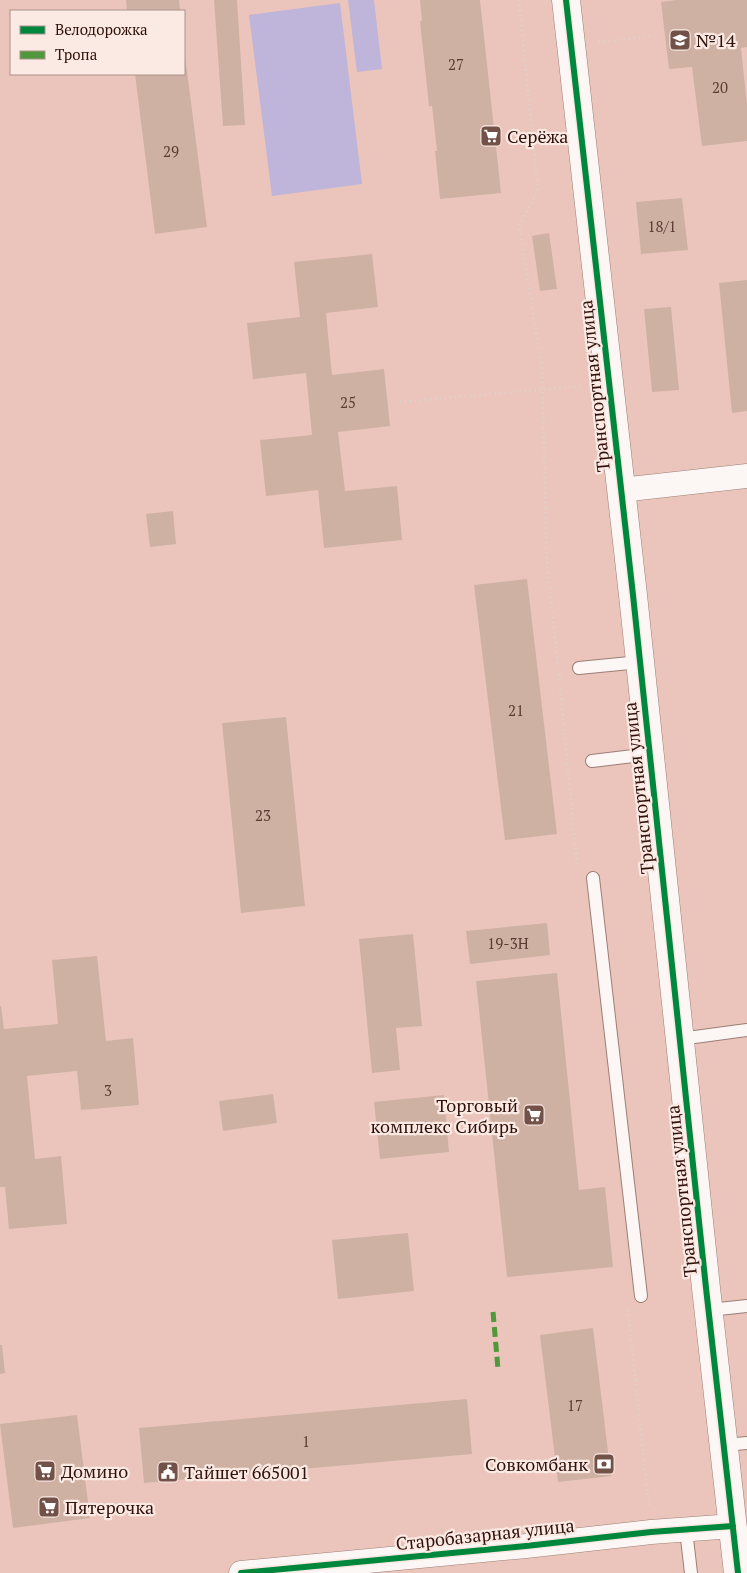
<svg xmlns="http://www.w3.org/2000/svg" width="747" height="1573" viewBox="0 0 747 1573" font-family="'PT Serif',serif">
  <rect width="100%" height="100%" fill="#ebc5bb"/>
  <path fill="#bfb4d9" d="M348 0H374L382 69 357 72Z
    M340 3 362 184 272 196 249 15Z"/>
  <path fill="#cfb1a4" d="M126 0H179L180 11H127Z
    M214 0H237L245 125 223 126Z
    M420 0H480L501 193 440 199 435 151H437L432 106H429L420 21H422Z
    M676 0H747V47L741 48 747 105V141L702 146 692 67 669 69 661 2Z
    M184 48 207 227 155 234 135 74H184Z
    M682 198 688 250 641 254 636 202Z
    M549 233 557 289 540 291 532 236Z
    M372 254 378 307 326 313 332 375 384 369 390 426 338 432 345 491 397 486 402 540 324 548 318 490 266 496 260 440 312 435 306 373 253 379 247 323 300 317 294 262Z
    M747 280V411L732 413 719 283Z
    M671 307 679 390 652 392 644 309Z
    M173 511 176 544 150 547 146 514Z
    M527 579 557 834 505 840 474 585Z
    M286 717 305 906 241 913 222 723Z
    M547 923 550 955 470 964 466 931Z
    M413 934 422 1026 396 1028 400 1070 372 1073 359 939Z
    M97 956 106 1041 133 1038 139 1105 81 1110 77 1071 27 1076 35 1159 61 1156 67 1224 9 1229 5 1187H0V1006H1L4 1029 58 1024 52 960Z
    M557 973 579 1190 605 1187 613 1267 507 1277 476 981Z
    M273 1094 277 1123 223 1131 219 1101Z
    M444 1095 449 1152 380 1159 374 1102Z
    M408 1233 414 1291 338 1299 332 1240Z
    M593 1328 611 1476 558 1482 540 1335Z
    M0 1345H2L5 1373 0 1374Z
    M467 1399 472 1454 144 1483 139 1428Z
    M77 1415 90 1518 13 1528 0 1424Z"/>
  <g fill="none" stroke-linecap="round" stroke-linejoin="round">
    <g stroke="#9c7e76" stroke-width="14">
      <path id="service" d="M579 668 640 662
        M592 761 650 754
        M593 878 641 1296
        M680 1039 747 1030
        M709 1310 747 1306
        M724 1445 747 1443
        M686 1530 691 1573"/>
    </g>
    <g stroke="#9c7e76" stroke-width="25">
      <path id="minor" d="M621 490 747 476
        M241 1573 526 1546 651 1532 733 1526"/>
    </g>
    <g stroke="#9c7e76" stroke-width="29">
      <path id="tertiary" d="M566 0 633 595 706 1288 738 1573"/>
    </g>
    <path stroke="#ded2ce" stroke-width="3" stroke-dasharray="1 4" stroke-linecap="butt" d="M519 0 538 191 519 225 542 369 547 564 558 666
      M599 42 654 36
      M400 402 583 386
      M559 674 577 865
      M628 1310 649 1508"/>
    <use href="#service" stroke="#fcf6f5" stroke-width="12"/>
    <use href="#minor" stroke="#fcf6f5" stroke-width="24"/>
    <use href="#tertiary" stroke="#fcf6f5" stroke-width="28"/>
    <path stroke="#50983b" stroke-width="5" stroke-dasharray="10 5" stroke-linecap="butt" d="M493 1312 498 1369"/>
    <g stroke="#fbe9e4" stroke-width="9">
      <path id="cycleway" d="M566 0 633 595 706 1288 738 1573
        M241 1573 526 1546 651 1532 733 1526"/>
    </g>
    <use href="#cycleway" stroke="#00873e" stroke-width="6"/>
  </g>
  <defs>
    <g id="school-square" transform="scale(1.125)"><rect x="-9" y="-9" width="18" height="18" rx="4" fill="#725148" stroke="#fbe9e4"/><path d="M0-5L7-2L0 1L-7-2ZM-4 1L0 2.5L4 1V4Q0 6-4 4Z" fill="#fff"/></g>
    <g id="supermarket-square" transform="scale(1.125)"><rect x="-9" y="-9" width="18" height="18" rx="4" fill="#725148" stroke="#fbe9e4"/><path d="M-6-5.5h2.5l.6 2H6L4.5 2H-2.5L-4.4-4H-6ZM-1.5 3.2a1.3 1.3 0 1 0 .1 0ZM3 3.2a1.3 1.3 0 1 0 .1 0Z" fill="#fff"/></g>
    <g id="bank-square" transform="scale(1.125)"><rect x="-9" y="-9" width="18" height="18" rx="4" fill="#725148" stroke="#fbe9e4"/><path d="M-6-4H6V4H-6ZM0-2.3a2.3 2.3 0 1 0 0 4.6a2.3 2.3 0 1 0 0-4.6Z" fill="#fff"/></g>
    <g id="civic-square" transform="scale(1.125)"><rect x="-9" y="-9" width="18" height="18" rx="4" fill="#725148" stroke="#fbe9e4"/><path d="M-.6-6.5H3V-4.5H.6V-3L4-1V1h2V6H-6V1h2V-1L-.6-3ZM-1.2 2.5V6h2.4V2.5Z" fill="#fff"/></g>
  </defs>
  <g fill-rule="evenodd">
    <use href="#school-square" x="680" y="40"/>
    <use href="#supermarket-square" x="491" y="136"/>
    <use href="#supermarket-square" x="534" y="1115"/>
    <use href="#bank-square" x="604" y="1464"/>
    <use href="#supermarket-square" x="45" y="1471"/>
    <use href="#civic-square" x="168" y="1472"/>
    <use href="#supermarket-square" x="49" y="1507"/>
  </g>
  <g text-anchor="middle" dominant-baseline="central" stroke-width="4.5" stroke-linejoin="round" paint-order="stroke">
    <g font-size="15" fill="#5a3c32">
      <text x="456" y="64">27</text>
      <text x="720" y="87">20</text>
      <text x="171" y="151">29</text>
      <text x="662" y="226">18/1</text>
      <text x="348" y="402">25</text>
      <text x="516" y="710">21</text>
      <text x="263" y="815">23</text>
      <text x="508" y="943">19-3Н</text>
      <text x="108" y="1090">3</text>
      <text x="575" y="1405">17</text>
      <text x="306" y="1441">1</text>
    </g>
    <g font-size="18" fill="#31120a" stroke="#fbe9e4" text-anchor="start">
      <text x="696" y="40">№14</text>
      <text x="507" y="136">Серёжа</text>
      <text x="518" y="1105" text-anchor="end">Торговый<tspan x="518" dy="21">комплекс Сибирь</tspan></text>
      <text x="588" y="1464" text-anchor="end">Совкомбанк</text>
      <text x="61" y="1471">Домино</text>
      <text x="184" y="1472">Тайшет 665001</text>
      <text x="65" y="1507">Пятерочка</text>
    </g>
    <g font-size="18" fill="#31120a" stroke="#fbe9e4">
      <text transform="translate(594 386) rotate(-96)">Транспортная улица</text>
      <text transform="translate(638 788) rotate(-96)">Транспортная улица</text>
      <text transform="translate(681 1191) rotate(-96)">Транспортная улица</text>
      <text transform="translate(485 1534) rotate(-6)">Старобазарная улица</text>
    </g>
  </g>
  <rect x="10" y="10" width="175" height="65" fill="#fbe9e4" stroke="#aa938d"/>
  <rect x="20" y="26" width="25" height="8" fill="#00873e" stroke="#aa938d"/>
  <text x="55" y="35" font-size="15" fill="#31120a">Велодорожка</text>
  <rect x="20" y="51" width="25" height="8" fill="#50983b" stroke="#aa938d"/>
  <text x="55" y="60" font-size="15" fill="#31120a">Тропа</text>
</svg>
